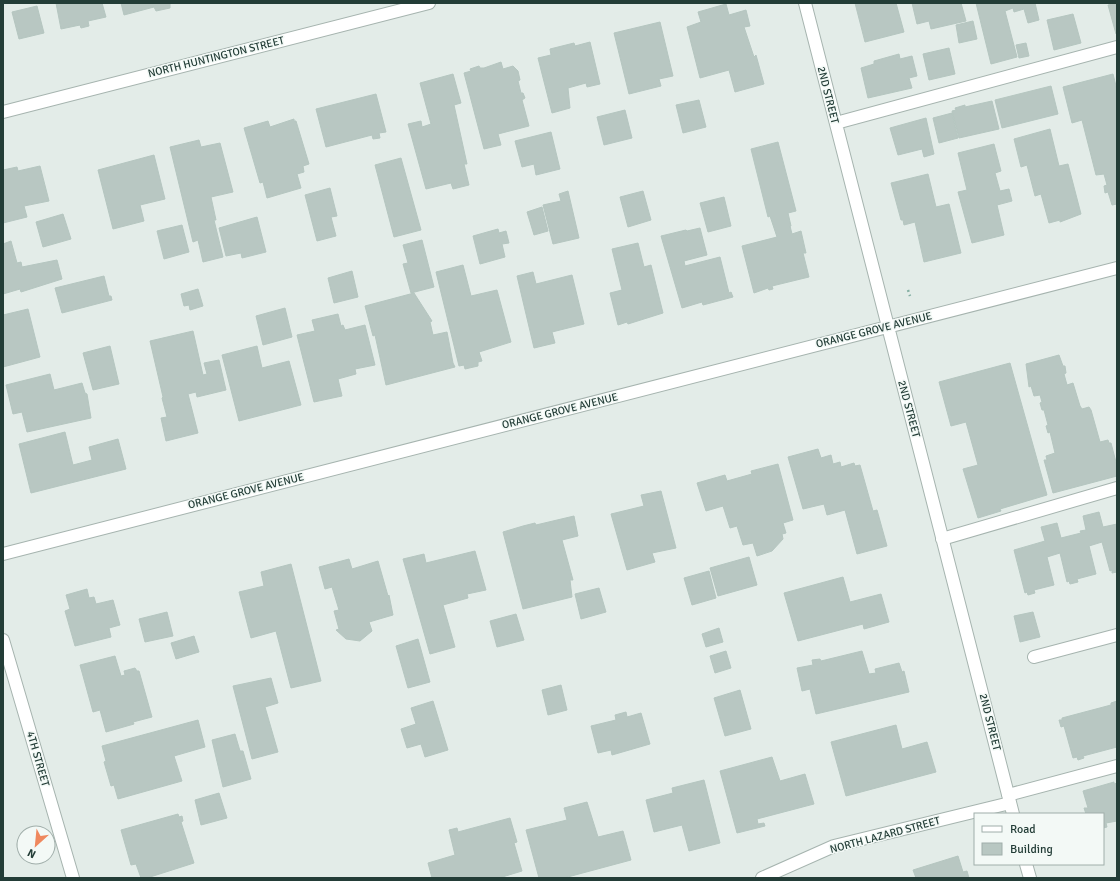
<svg xmlns="http://www.w3.org/2000/svg" width="1120" height="881" viewBox="0 0 1120 881" font-family="Signika,sans-serif">
  <rect width="100%" height="100%" fill="#e3ece8"/>
  <path fill="#b8c7c2" stroke="#b5c6c0" d="M56 3H102L106 17 88 21 89 26 81 28 80 25 61 29Z
    M121 3H170V8L156 11 154 7 124 15Z
    M855 3H896L904 32 865 42Z
    M912 3H961L966 21 931 29 929 21 917 24Z
    M976 3H1035L1039 20 1028 23 1024 9 1014 12 1013 8 1005 11 1017 57 991 64Z
    M1117 3V33L1116 34 1108 5Z
    M726 4 729 15 746 10 750 26 744 27 754 57 756 55 764 84 735 92 729 70 700 78 687 27 701 22 698 12Z
    M37 6 44 33 19 39 12 12Z
    M1073 14 1081 43 1054 50 1047 20Z
    M973 21 977 39 959 43 956 25Z
    M660 22 673 76 659 79 661 86 629 94 614 33Z
    M590 42 600 84 587 87 586 83 568 88 570 108 552 113 538 58 551 55 550 49 574 43 575 46Z
    M1026 43 1029 56 1019 58 1016 45Z
    M949 48 955 74 929 80 923 54Z
    M899 54 900 59 912 56 917 76 909 78 912 88 868 98 861 68 874 64V61Z
    M501 62 503 69 513 66 518 71 520 80 518 81 521 93H523L525 98 522 100 529 126 498 134 501 145 484 149 464 73 471 71 470 69 479 66 480 68H484Z
    M453 74 461 103 454 105 467 164H464L469 185 453 189 451 183 426 189 408 124 421 121 422 127 431 124 420 83Z
    M1113 74 1117 90V204L1112 205 1108 192 1105 193 1104 186 1107 185 1104 174 1096 175 1082 120 1072 123 1063 87Z
    M1051 86 1058 114 1002 128 995 100Z
    M376 94 386 132 379 133 380 138 373 139 372 135 326 147 316 109Z
    M699 100 706 127 683 133 676 105Z
    M992 101 999 129 959 138 952 111 956 110 955 108 965 105V107Z
    M625 110 632 138 604 145 597 117Z
    M952 113 958 138 939 143 933 118Z
    M926 118 934 154 924 157 922 149 898 155 890 128Z
    M294 119V121H296L309 164 303 166 304 172 297 174 301 188 267 198 263 182 260 183 244 128 268 121 270 127Z
    M1050 129 1059 166 1068 164 1081 214 1060 222V220L1049 223 1041 194 1035 196 1027 165 1021 167 1014 139Z
    M551 132 560 169 536 175 534 164 522 167 515 141Z
    M199 140 201 147 220 143 233 192 211 197 216 220H214L223 257 203 262 198 240 193 242 170 147Z
    M778 142 796 211 788 213 791 226H790L792 234 801 231 806 253H803L809 277 772 286 773 289 769 290 768 288 754 293 742 246 777 237 770 216 768 217 751 149Z
    M994 144 1001 171 995 173 1000 191 1009 189 1012 201 997 205 1004 235 972 243 958 192 967 190 958 153Z
    M154 155 165 199 140 205 144 221 113 229 98 170Z
    M401 158 421 230 394 237 375 165Z
    M40 166 49 201 24 206 27 217 3 223V170L17 167 18 171Z
    M928 174 936 207 949 204 961 253 924 262 915 222 904 225 903 220H901L891 183Z
    M330 188 337 216 331 217 336 236 317 241 305 195Z
    M568 191 579 238 553 244 543 205 561 201 559 194Z
    M643 191 651 220 628 227 620 197Z
    M724 197 731 226 708 232 700 203Z
    M542 207 548 231 534 235 527 212Z
    M63 214 71 239 43 247 36 222Z
    M257 217 266 252 242 258 241 253 226 256 219 228Z
    M182 225 189 252 164 259 157 231Z
    M700 228 707 255 684 261 685 266 720 257 729 293 731 292 733 297 703 305 702 302 682 308 661 236 686 230 687 231Z
    M498 229 499 233 506 231 509 243 502 244 505 257 480 264 473 236Z
    M422 240 434 287 411 293 403 264 408 263 403 245Z
    M11 241 17 263 21 262 22 267 57 260 62 279 21 292 20 289 3 294V244Z
    M638 243 644 267 651 265 663 313 628 324 627 322 618 325 610 293 622 290 612 249Z
    M463 265 471 296 497 290 511 342 479 352 482 361 478 362V366L465 369 464 365 459 366 436 272Z
    M352 271 358 297 334 303 328 278Z
    M533 272 536 284 572 275 584 324 552 332 555 343 534 348 517 276Z
    M104 276 109 296H111L112 300 62 313 55 288Z
    M198 289 203 306 190 310 189 305 184 306 181 294Z
    M414 293 432 321 430 322 433 335 447 332 453 363 455 367 386 385 375 335 373 336 365 306Z
    M285 308 292 337 263 345 256 316Z
    M28 309 40 357 3 367V315Z
    M338 314 341 326 343 325 345 330 365 325 375 365 355 369 356 374 338 379 342 396 314 402 297 335 315 331 312 320Z
    M193 331 203 375 207 374 204 363 219 360 226 390 197 397 196 392 188 394 198 433 166 441 161 418 167 417 162 398 163 397 150 341Z
    M110 346 119 384 93 390 83 353Z
    M257 346 262 368 289 361 301 405 239 421 222 355Z
    M1059 355 1063 366H1065L1066 373 1064 374 1067 385 1073 383 1080 406 1082 409 1089 407 1091 410 1100 442 1108 440 1109 443H1111L1117 466V476L1053 493 1044 460H1047L1046 456 1055 453 1050 432 1048 433 1046 426 1048 425 1044 410H1042L1040 403 1042 402 1040 395 1034 396 1031 386 1029 387 1026 364Z
    M1010 363 1047 495 1000 509 1001 511 978 518 963 469 978 465 966 422 951 426 939 382Z
    M50 374 54 390 82 383 85 393 87 394 91 418 27 432 22 412 13 414 6 385Z
    M65 432 73 465 92 460 89 447 118 439 126 469 31 493 19 444Z
    M818 449 821 458 831 455 833 464 840 462 841 467 854 463 855 466 860 465 873 511 877 510 887 546 857 554 845 510 827 515 824 504 803 509 788 457Z
    M778 464 793 520 783 523 786 533 782 534 783 539 772 551 757 556 753 543 743 545 737 526 730 528 723 506 706 511 697 483 725 475 727 481 752 474 751 471Z
    M661 491 676 548 652 553 655 562 627 570 611 514 644 506 641 495Z
    M1099 512 1103 527 1117 524V572L1112 573V570L1110 571 1102 542 1089 546 1096 574 1077 579 1078 582 1070 584 1069 581 1067 582 1060 553 1047 557 1054 585 1034 590 1035 593 1028 595 1027 592 1025 593 1014 550 1045 541 1041 527 1057 523 1061 538 1081 533 1080 531 1086 530 1083 516Z
    M574 516 578 536 562 540 573 580H570L572 597 523 609 503 532 523 526 535 523 536 525Z
    M475 551 486 590 467 594 468 598 443 605 455 647 430 654 403 559 424 554 426 563Z
    M749 557 757 585 718 596 710 568Z
    M349 559 352 569 378 561 388 596 389 595 393 615 369 622 372 631 360 641 346 639 336 630 339 629 334 611 339 610 332 587 325 589 319 567Z
    M291 564 321 681 291 688 276 631 251 638 239 592 264 586 261 572Z
    M709 571 716 598 692 605 684 578Z
    M843 577 850 602 881 594 889 622 864 629 863 624 798 641 784 593Z
    M599 588 606 612 581 619 575 594Z
    M87 589 89 598 94 597 96 604 113 600 120 625 109 628 111 637 75 646 65 611 70 609 66 595Z
    M167 612 173 636 145 642 139 619Z
    M1033 612 1040 637 1020 642 1014 616Z
    M516 614 524 640 497 647 490 621Z
    M719 628 723 642 706 647 702 634Z
    M194 636 199 652 176 659 171 643Z
    M418 639 430 682 408 688 396 646Z
    M726 651 731 668 715 673 710 656Z
    M862 651 869 674 876 673 875 669 899 663 902 672 904 671 909 692 816 714 810 689 802 691 797 668 813 665 812 660 820 659 821 661Z
    M115 656 121 676 125 675 124 671 135 668 137 671H139L152 717 133 722 134 724 106 732 100 710 93 712 80 665Z
    M271 678 278 703 265 707 278 752 252 759 233 686Z
    M561 685 567 710 548 715 542 690Z
    M740 690 751 729 725 736 714 698Z
    M433 701 448 750 425 757 421 744 407 748 401 729 416 724 411 708Z
    M1117 701V747L1083 756 1084 758 1078 760 1077 757 1073 758 1064 726 1061 727 1059 720H1062V718L1111 705V703Z
    M626 712 627 717 641 713 650 744 612 755 611 750 598 753 591 726 616 720 615 715Z
    M198 720 205 747 174 756 182 781 118 799 114 785 111 786 104 762 106 761 102 746Z
    M896 725 902 749 927 742 936 772 846 796 831 742Z
    M235 734 240 751H243L251 779 223 787 212 740Z
    M772 757 780 781 805 774 814 804 757 819 758 824 764 823 765 826 737 833 720 771Z
    M704 780 720 843 689 851 682 825 654 832 646 800 673 793 672 788Z
    M1114 782V784L1117 783V821L1106 823 1107 827 1103 828V814H1086L1084 808H1088L1083 791Z
    M219 793 227 818 201 825 195 800Z
    M587 802 598 837 623 831 631 860 564 878H539L526 830 567 820 564 808Z
    M178 814 179 817 182 816 183 821 181 822 194 863 147 878H141L136 864 131 865 121 830Z
    M510 818 517 842 514 843 522 871 499 878H432L428 863 455 855 449 830 457 828 458 832Z
    M958 856 963 872 967 871 969 878H916L913 870Z"/>
  <g fill="none" stroke-linecap="round" stroke-linejoin="round">
    <g stroke="#a6b4af" stroke-width="14">
      <path id="minor" d="M805 3 1013 814
        M3 112 429 3
        M836 123 1117 47
        M942 539 1117 488
        M3 554 1117 268
        M3 640 73 878
        M1034 657 1117 635
        M1008 795 1117 766
        M1026 864 1030 878
        M762 878 834 846 1010 803"/>
    </g>
    <path stroke="#84afa3" stroke-width="2.5" stroke-dasharray="2 3" stroke-linecap="butt" d="M908 290 910 296"/>
    <use href="#minor" stroke="#fff" stroke-width="12"/>
  </g>
  <g text-anchor="middle" dominant-baseline="central" stroke-width="3" stroke-linejoin="round" paint-order="stroke">
    <g font-size="11" fill="#233d37" stroke="#f3f9f6">
      <text transform="translate(216 57) rotate(-14)">NORTH HUNTINGTON STREET</text>
      <text transform="translate(828 95) rotate(76)">2ND STREET</text>
      <text transform="translate(874 330) rotate(-14)">ORANGE GROVE AVENUE</text>
      <text transform="translate(909 409) rotate(75)">2ND STREET</text>
      <text transform="translate(560 411) rotate(-14)">ORANGE GROVE AVENUE</text>
      <text transform="translate(246 491) rotate(-14)">ORANGE GROVE AVENUE</text>
      <text transform="translate(990 722) rotate(76)">2ND STREET</text>
      <text transform="translate(38 759) rotate(74)">4TH STREET</text>
      <text transform="translate(885 835) rotate(-15)">NORTH LAZARD STREET</text>
    </g>
  </g>
  <rect width="1120" height="881" fill="none" stroke="#233d37" stroke-width="8"/>
  <rect x="974" y="813" width="130" height="52" fill="#f3f9f6" stroke="#a0aeaa"/>
  <rect x="982" y="826" width="20" height="6" fill="#ffffff" stroke="#a0aeaa"/>
  <text x="1010" y="833" font-size="12" fill="#233d37">Road</text>
  <rect x="982" y="843" width="20" height="12" fill="#b8c7c2" stroke="#a0aeaa"/>
  <text x="1010" y="853" font-size="12" fill="#233d37">Building</text>
  <g transform="translate(36 845) rotate(207)"><circle r="19" fill="#f3f9f6" stroke="#a0aeaa"/>
  <path d="M0-3L7 15L0 10L-7 15Z" fill="#ef885e"/>
  <text y="-6" font-size="11" font-weight="bold" text-anchor="middle" fill="#233d37">N</text>
  </g>
</svg>
